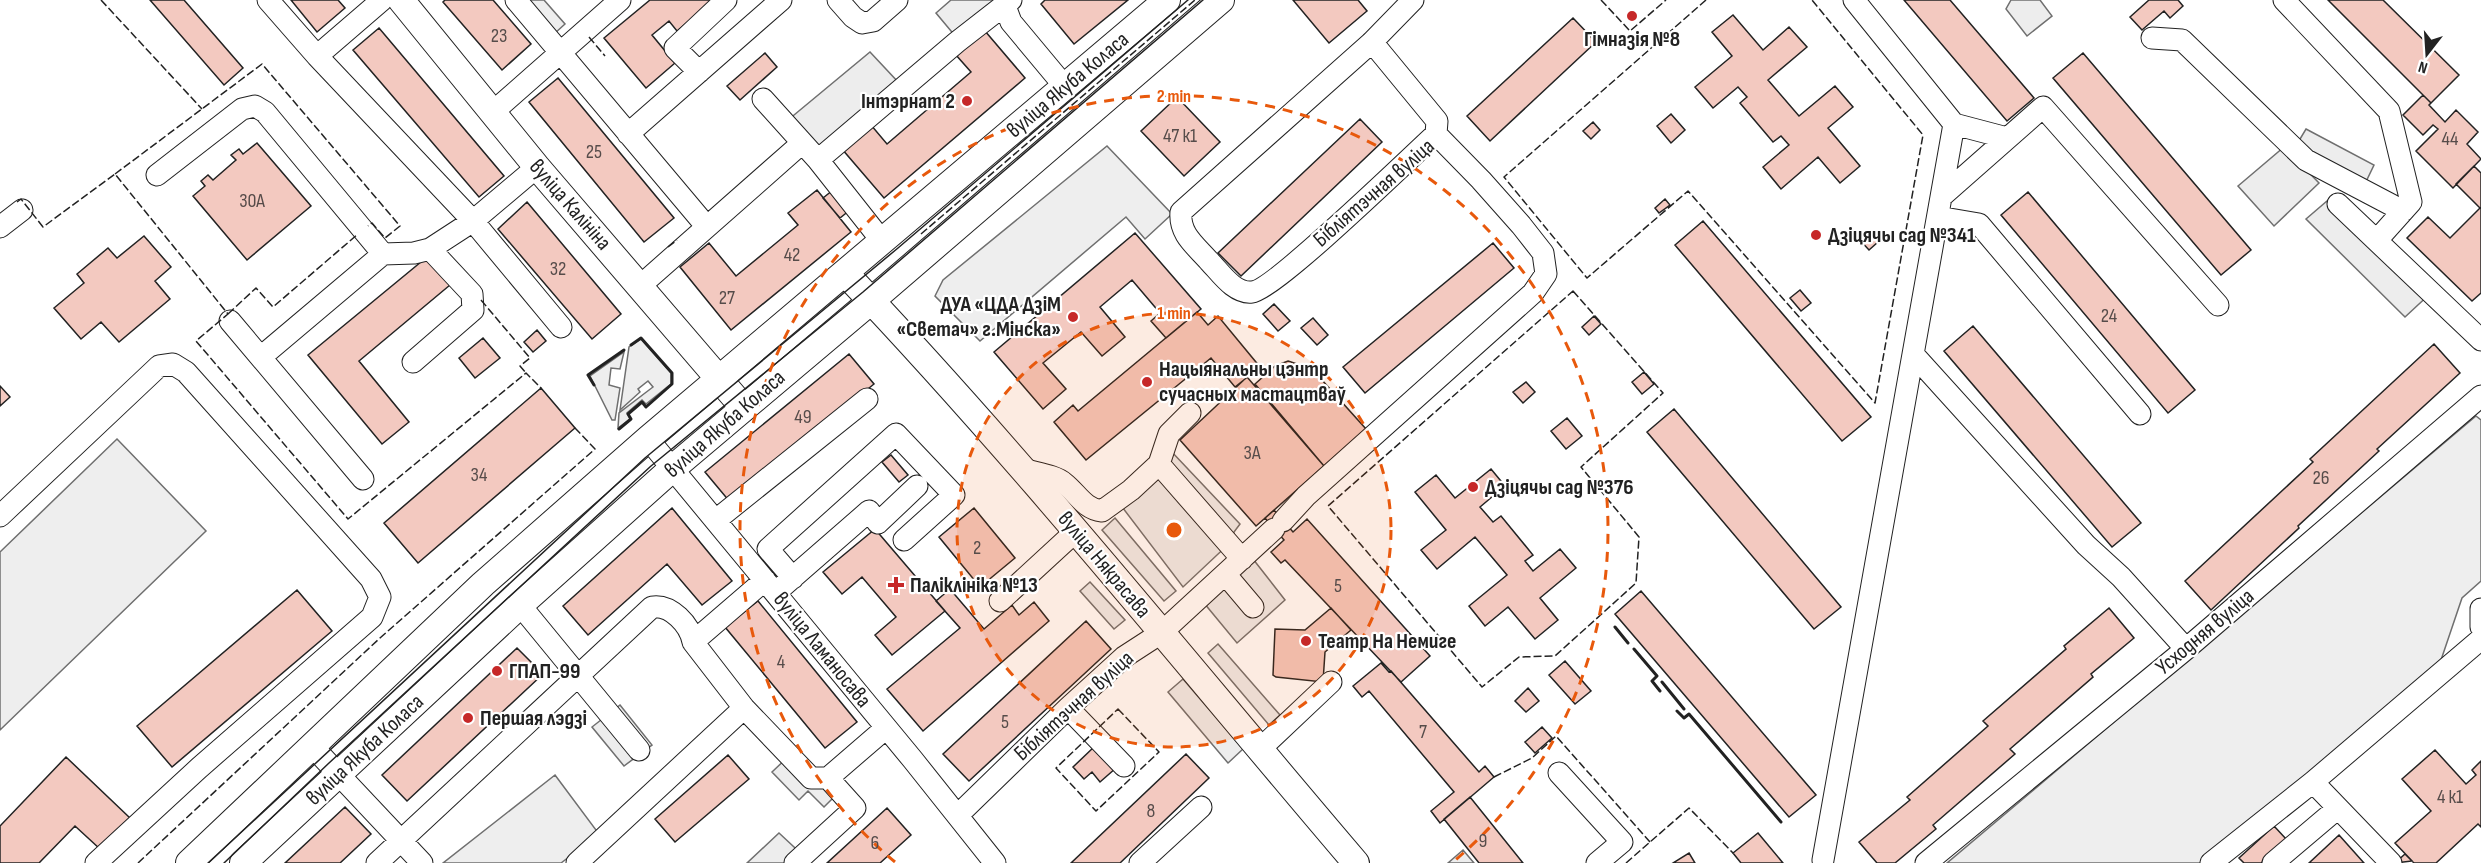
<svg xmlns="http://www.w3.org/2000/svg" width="2481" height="863" viewBox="0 0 2481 863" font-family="'Sofia Sans Condensed',sans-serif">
  <rect width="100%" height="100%" fill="#fff"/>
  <path fill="#eee" stroke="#6f6f6f" stroke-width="1.5" d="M525 0H544L565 24 554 34Z
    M951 0H1000L956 37 936 13Z
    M1107 146 1172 214 1145 239 1126 217 980 341 935 296 943 280Z
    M641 339 671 373V384L646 404 642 400 627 413 630 419 618 428 619 413 653 387 648 381 638 389 640 392 620 410 629 347Z
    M624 352 620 369 611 368 609 385 620 388 615 420H612L590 376Z
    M2476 416 2481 420V581L2462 598 2440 663 2202 863H1947Z
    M117 439 206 531 0 730V552Z
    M555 775 599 834 561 863H443Z"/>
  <path fill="#ededed" stroke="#6f6f6f" stroke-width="1.5" d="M2011 0H2040L2052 16 2027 36 2006 9Z
    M870 52 899 83 819 155 788 120Z
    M2306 129 2374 165 2362 190 2294 149Z
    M2284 147 2319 183 2274 226 2238 186Z
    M2334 195 2433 291 2405 317 2306 219Z
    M1170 450 1240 524 1234 532 1233 540 1183 587 1113 495Z
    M1115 518 1176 591 1164 601 1102 530Z
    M1253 559 1285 600 1237 643 1204 603Z
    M1090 582 1125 620 1114 629 1080 591Z
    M1218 644 1280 715 1269 725 1208 653Z
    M1183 679 1243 749 1228 763 1168 692Z
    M620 705 652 745 624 766 592 727Z
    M791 754 833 798 824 807 808 791 799 800 772 772Z
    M779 833 808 860 805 863H747Z
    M1463 850 1474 863H1448Z"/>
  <path fill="#f3c9c0" stroke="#222" stroke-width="1.5" d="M150 0H184L243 68 224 85Z
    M291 0H338L345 8 317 32Z
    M445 0H493L531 44 502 70 443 2Z
    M650 0H714L677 31 669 21 652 35 675 63 646 88 604 38Z
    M1045 0H1128L1074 44 1041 4Z
    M1293 0H1358L1367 11 1329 43Z
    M1904 0H1950L2034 98 2007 121Z
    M2149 0H2178L2183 6 2170 18 2164 11 2142 30 2130 17Z
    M2328 0H2383L2459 75 2431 103Z
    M1733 15 1763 50 1789 27 1807 47 1768 80 1799 116 1835 86 1853 107 1828 128 1860 166 1840 183 1818 157 1781 189 1763 167 1789 145 1781 136 1773 142 1740 103 1747 97 1738 87 1713 108 1695 87 1732 56 1712 32Z
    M1573 18 1596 42 1490 141 1467 116Z
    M379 28 504 176 479 197 353 50Z
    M985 31 1025 78 884 198 842 149 871 125 887 144 971 72 956 55Z
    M765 53 777 67 740 100 727 86Z
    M2083 53 2251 250 2221 275 2053 78Z
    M558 78 674 218 644 242 529 102Z
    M2423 95 2431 103 2429 105 2445 122 2456 110 2478 132 2467 144 2481 159 2453 188 2416 151 2438 129 2433 125 2423 135 2403 115Z
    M1177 97 1220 142 1184 176 1141 131Z
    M1671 114 1685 130 1671 143 1657 126Z
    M1360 119 1382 142 1241 276 1218 253Z
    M1593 122 1600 130 1591 139 1583 131Z
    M257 143 311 206 247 260 193 196 205 186 201 181 208 175 213 180 236 160 231 155 239 149 243 154Z
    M2474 166 2481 173V293L2472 301 2407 238 2428 217 2450 238 2480 208 2456 184Z
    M817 190 851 232 731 330 680 267 709 243 736 276 798 225 788 213Z
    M833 190 850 210 840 218 823 198Z
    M2028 192 2195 390 2168 413 2001 215Z
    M1665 199 1670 205 1659 213 1655 208Z
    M527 202 621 314 592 339 498 229Z
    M1703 221 1871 417 1842 441 1675 245Z
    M1868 231 1878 242 1869 250 1859 239Z
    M1135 233 1201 309 1166 338 1151 321 1160 313 1132 280 1100 307 1125 337 1102 356 1081 332 1043 363 1066 389 1043 409 994 352Z
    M144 236 171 267 155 281 170 299 119 342 101 322 81 339 54 308 84 283 77 274 108 248 117 258Z
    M1493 243 1514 268 1365 393 1343 367Z
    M427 257 450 285 359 361 409 422 382 444 308 355Z
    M1800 290 1811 303 1801 311 1790 298Z
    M1274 304 1290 321 1278 331 1263 314Z
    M1197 312 1208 325 1218 316 1260 367 1235 387 1211 358 1086 460 1054 422 1073 405 1078 411Z
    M1594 316 1601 324 1589 335 1582 327Z
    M1313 318 1328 335 1317 345 1301 328Z
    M1973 326 2141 523 2112 547 1944 351Z
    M537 330 546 341 533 352 524 342Z
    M483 338 500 358 475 378 459 358Z
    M2434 344 2460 373 2377 449 2379 451 2298 526 2299 528 2211 610 2185 581 2313 462 2310 459Z
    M849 354 874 384 730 502 705 472Z
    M1288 361 1312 369 1366 429 1324 466 1255 384 1275 366Z
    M1644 372 1654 384 1642 394 1632 382Z
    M1247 377 1324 466 1256 526 1180 440Z
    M1526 382 1535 392 1523 403 1513 392Z
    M0 386 10 397 0 406Z
    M541 388 575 428 418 563 384 523Z
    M1674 409 1841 607 1814 629 1647 432Z
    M1567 418 1582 436 1566 449 1551 431Z
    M891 455 908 475 899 482 882 462Z
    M1491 469 1505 486 1480 507 1493 522 1501 516 1533 555 1525 561 1533 571 1560 549 1576 568 1540 598 1558 620 1535 639 1508 607 1485 626 1469 606 1507 575 1475 537 1437 569 1421 550 1446 530 1415 492 1436 475 1455 498Z
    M672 508 732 581 702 605 667 564 588 635 563 606Z
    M974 508 1015 558 980 587 939 537Z
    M1274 510 1293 532 1307 519 1430 656 1401 682 1285 560 1281 563 1271 552 1284 540 1265 518Z
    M875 529 945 611 892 655 875 635 896 617 862 577 842 594 823 572Z
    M950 589 984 629 1012 605 1019 615 1034 602 1049 621 923 731 887 689 960 628 936 601Z
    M297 590 332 631 172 767 137 726Z
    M1641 591 1816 795 1789 817 1615 614Z
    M758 601 857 722 825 748 725 627Z
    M1331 608 1351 630 1325 652 1323 682 1276 677 1273 675 1275 629 1305 630Z
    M2109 608 2134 638 2091 674 2093 677 2010 749 2015 754 1933 825 1936 829 1895 863H1877L1859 842 1910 800 1907 797 1988 726 1983 721 2066 649 2064 646Z
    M1086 621 1111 649 969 781 943 754Z
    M517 648 543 674 407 801 382 775Z
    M1565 661 1591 691 1575 704 1549 675Z
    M1381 663 1389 672 1391 671 1479 772 1485 766 1494 777 1440 823 1431 811 1454 792 1369 691 1362 697 1353 686Z
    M1528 688 1539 701 1526 712 1515 701Z
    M1542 727 1552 738 1535 753 1525 742Z
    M1095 746 1116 768 1100 782 1092 772 1084 779 1073 767Z
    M2435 750 2466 784 2476 775 2472 770 2481 761V827L2478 824 2436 863H2414L2395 843 2431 811 2402 779Z
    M1186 754 1209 778 1120 863H1071Z
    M728 755 749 779 675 842 655 819Z
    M66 757 130 818 100 849 75 826 39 863H0V826Z
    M1470 797 1523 863H1479L1444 819Z
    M345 807 371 834 340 863H285Z
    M887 808 911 835 880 863H827Z
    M2274 826 2287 840 2261 863H2244L2239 858Z
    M1758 833 1783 863H1741L1733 853Z
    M2339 835 2364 863H2309Z
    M1689 853 1695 863H1673Z
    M2405 854 2412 861 2395 863Z"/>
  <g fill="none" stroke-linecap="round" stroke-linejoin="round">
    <g stroke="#222" stroke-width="23">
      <path id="minor" d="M268 0 317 56 473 221 561 327
        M516 0 707 227
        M838 0 853 17 862 23 873 21 897 0
        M1854 0 1954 124 2007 138
        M2284 0 2389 111 2411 202 2377 240
        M1005 6 1011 22 1066 88
        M2152 38 2182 40 2306 160 2403 211
        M1372 42 1437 121 1436 134
        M317 56 382 0
        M699 72 675 48 726 0
        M763 99 818 160 882 241
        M493 112 620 0
        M628 134 781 0
        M818 160 957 42 1011 0
        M157 175 242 109 255 106 265 112 383 254
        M1941 197 2043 107 2218 305
        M2338 204 2481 340
        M1938 217 1979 224 2140 414
        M0 227 22 210
        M640 286 801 144
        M230 321 363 479
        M1913 354 2086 545 2121 577 2186 649
        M261 357 383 254 414 253 430 249 473 221 537 167
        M413 362 473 310 472 294 430 249
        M648 439 913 760 995 863
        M1159 464 1169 434 1190 413
        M1023 469C1035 473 1055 475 1064 483 1077 493 1084 509 1102 511L1131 490 1159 464 1242 559
        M0 516 159 366 173 364 186 372 371 579 380 597 372 617 199 768 96 863
        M716 520 867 399
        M1283 521 1306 496 1533 293 1546 274 1543 253 1521 225 1481 180 1436 134C1410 158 1274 290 1252 292 1234 294 1220 272 1209 261 1195 245 1179 234 1181 212L1372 42 1413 0
        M1226 575 1253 607
        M793 578 768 549 896 434 954 495 904 540
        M783 586 869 511 878 523 917 486
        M1000 601 1075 532
        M520 605 639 750
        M2481 609V627
        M693 642 765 580
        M1068 708 1124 766
        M312 746 422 863
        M1259 750 1331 682
        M1559 773 1622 842 1597 863
        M828 778 886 728
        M2313 782 2391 863
        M958 815 1068 708 1124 657 1161 633 1274 529
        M1823 860 1954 124
        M377 863 652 607C671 604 690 625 693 642L744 708 811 778H828L855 808 795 863
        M577 863 744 708
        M1140 863 1201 807
        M1926 863 2186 649 2481 396
        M2211 863 2313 782 2481 639
        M2273 863 2338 808"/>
    </g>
    <g stroke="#222" stroke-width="28">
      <path id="major" d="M401 0 537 167 743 407
        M845 273C1025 462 1187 665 1356 863
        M189 863 483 584 648 439 1167 0
        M243 863 520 605 673 468 871 301 1221 0"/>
    </g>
    <use href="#minor" stroke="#fff" stroke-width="21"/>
    <use href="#major" stroke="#fff" stroke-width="26"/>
    <path stroke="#222" stroke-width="1.5" d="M208 863 645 458 898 248 1188 0
      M224 863 329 763 651 466 863 292 1203 0"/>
    <path stroke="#222" stroke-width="1.5" stroke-dasharray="8 3" stroke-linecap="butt" d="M101 0 202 109
      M1601 0 1630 31 1666 0
      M1706 0 1504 177 1587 278 1688 191 1875 403 1923 135 1812 0
      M589 37 605 56
      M115 174 262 64 400 226 385 238 372 223 368 226
      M17 202 21 199 43 227 115 174 228 314 196 341 348 519 526 373 541 388
      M921 234 1195 0
      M668 247 677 240
      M1573 291 1663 393 1581 467 1639 537 1636 583 1555 656 1519 657 1482 687 1328 506Z
      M481 300 530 358 520 366 526 373
      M228 314 256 288 273 307 358 234
      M1118 709 1159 752 1096 811 1056 768Z
      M1494 777 1532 758 1556 736 1650 842
      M138 863 380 638 595 449 575 428
      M1626 863 1689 808 1733 853"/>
    <path stroke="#222" stroke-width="3" d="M594 385 588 375 624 350
      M619 429 631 419 628 414 642 402 646 407 672 384V373L641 338 631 345
      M1615 627 1628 643
      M1634 649 1657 676 1652 681 1660 691
      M1662 682 1684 709
      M1677 711 1684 718 1689 714 1781 822"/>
  </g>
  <circle cx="1174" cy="530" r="217" fill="#e8590c" fill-opacity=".12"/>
  <g fill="none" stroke="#e8590c" stroke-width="3" stroke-dasharray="10 8">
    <circle cx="1174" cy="530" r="217"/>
    <path d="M895 862A434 434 0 1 1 1453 862"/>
  </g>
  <g fill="#c62828" stroke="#fff" stroke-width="2">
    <circle cx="1632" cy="16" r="6"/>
    <circle cx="967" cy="101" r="6"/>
    <circle cx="1816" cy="235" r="6"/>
    <circle cx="1073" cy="317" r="6"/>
    <circle cx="1147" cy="382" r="6"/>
    <circle cx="1473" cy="487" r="6"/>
    <path d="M893 576h6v6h6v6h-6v6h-6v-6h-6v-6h6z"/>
    <circle cx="1306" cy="641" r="6"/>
    <circle cx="497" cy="671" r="6"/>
    <circle cx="468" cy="718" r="6"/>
  </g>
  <g text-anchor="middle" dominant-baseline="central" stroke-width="4.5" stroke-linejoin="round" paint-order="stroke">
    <g font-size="20" fill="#564c4a">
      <text x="499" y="36">23</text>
      <text x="1180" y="136">47 к1</text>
      <text x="2450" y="139">44</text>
      <text x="594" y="152">25</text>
      <text x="252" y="201">30А</text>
      <text x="792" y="255">42</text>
      <text x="558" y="269">32</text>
      <text x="727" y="298">27</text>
      <text x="2109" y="316">24</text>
      <text x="803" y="417">49</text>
      <text x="1252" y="453">3А</text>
      <text x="479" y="475">34</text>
      <text x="2321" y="478">26</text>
      <text x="977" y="548">2</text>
      <text x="1338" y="586">5</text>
      <text x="781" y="662">4</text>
      <text x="1005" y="722">5</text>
      <text x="1423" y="732">7</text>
      <text x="2450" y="797">4 к1</text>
      <text x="1151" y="811">8</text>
      <text x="1483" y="841">9</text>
      <text x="875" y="843">6</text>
    </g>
    <g font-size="22" font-weight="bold" fill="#222" stroke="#fff" text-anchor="start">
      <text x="1632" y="39" text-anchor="middle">Гімназія №8</text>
      <text x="955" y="101" text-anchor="end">Інтэрнат 2</text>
      <text x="1828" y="235">Дзіцячы сад №341</text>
      <text x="1061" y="304" text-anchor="end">ДУА «ЦДА ДзіМ<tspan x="1061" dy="25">«Светач» г.Мінска»</tspan></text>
      <text x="1159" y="369">Нацыянальны цэнтр<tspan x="1159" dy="25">сучасных мастацтваў</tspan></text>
      <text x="1485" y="487">Дзіцячы сад №376</text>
      <text x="910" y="585">Паліклініка №13</text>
      <text x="1318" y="641">Театр На Немиге</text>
      <text x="509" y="671">ГПАП-99</text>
      <text x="480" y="718">Першая лэдзі</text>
    </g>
    <g font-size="22" fill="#222" stroke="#fff">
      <text transform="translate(1068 85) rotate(-40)">вуліца Якуба Коласа</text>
      <text transform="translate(1374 193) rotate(-41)">Бібліятэчная вуліца</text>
      <text transform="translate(570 205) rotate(49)">вуліца Калініна</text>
      <text transform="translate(725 424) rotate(-41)">вуліца Якуба Коласа</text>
      <text transform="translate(1104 565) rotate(50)">вуліца Някрасава</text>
      <text transform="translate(2205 632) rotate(-40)">Усходняя вуліца</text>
      <text transform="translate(822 650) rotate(51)">вуліца Ламаносава</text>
      <text transform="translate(1074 706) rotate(-42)">Бібліятэчная вуліца</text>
      <text transform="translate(365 750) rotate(-43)">вуліца Якуба Коласа</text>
    </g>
  </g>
  <circle cx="1174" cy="530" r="9" fill="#e8590c" stroke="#fff" stroke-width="3"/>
  <g font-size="18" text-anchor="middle" font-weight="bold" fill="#e8590c" stroke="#fff" stroke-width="4.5" stroke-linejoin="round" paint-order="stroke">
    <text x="1174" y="102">2 min</text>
    <text x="1174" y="319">1 min</text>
  </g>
  <g transform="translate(2427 54) rotate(197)" stroke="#ffffff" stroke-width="4.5" paint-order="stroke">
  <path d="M0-4.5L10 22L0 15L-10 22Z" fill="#222222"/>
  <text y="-9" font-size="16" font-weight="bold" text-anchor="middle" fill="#222222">N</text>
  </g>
</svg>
